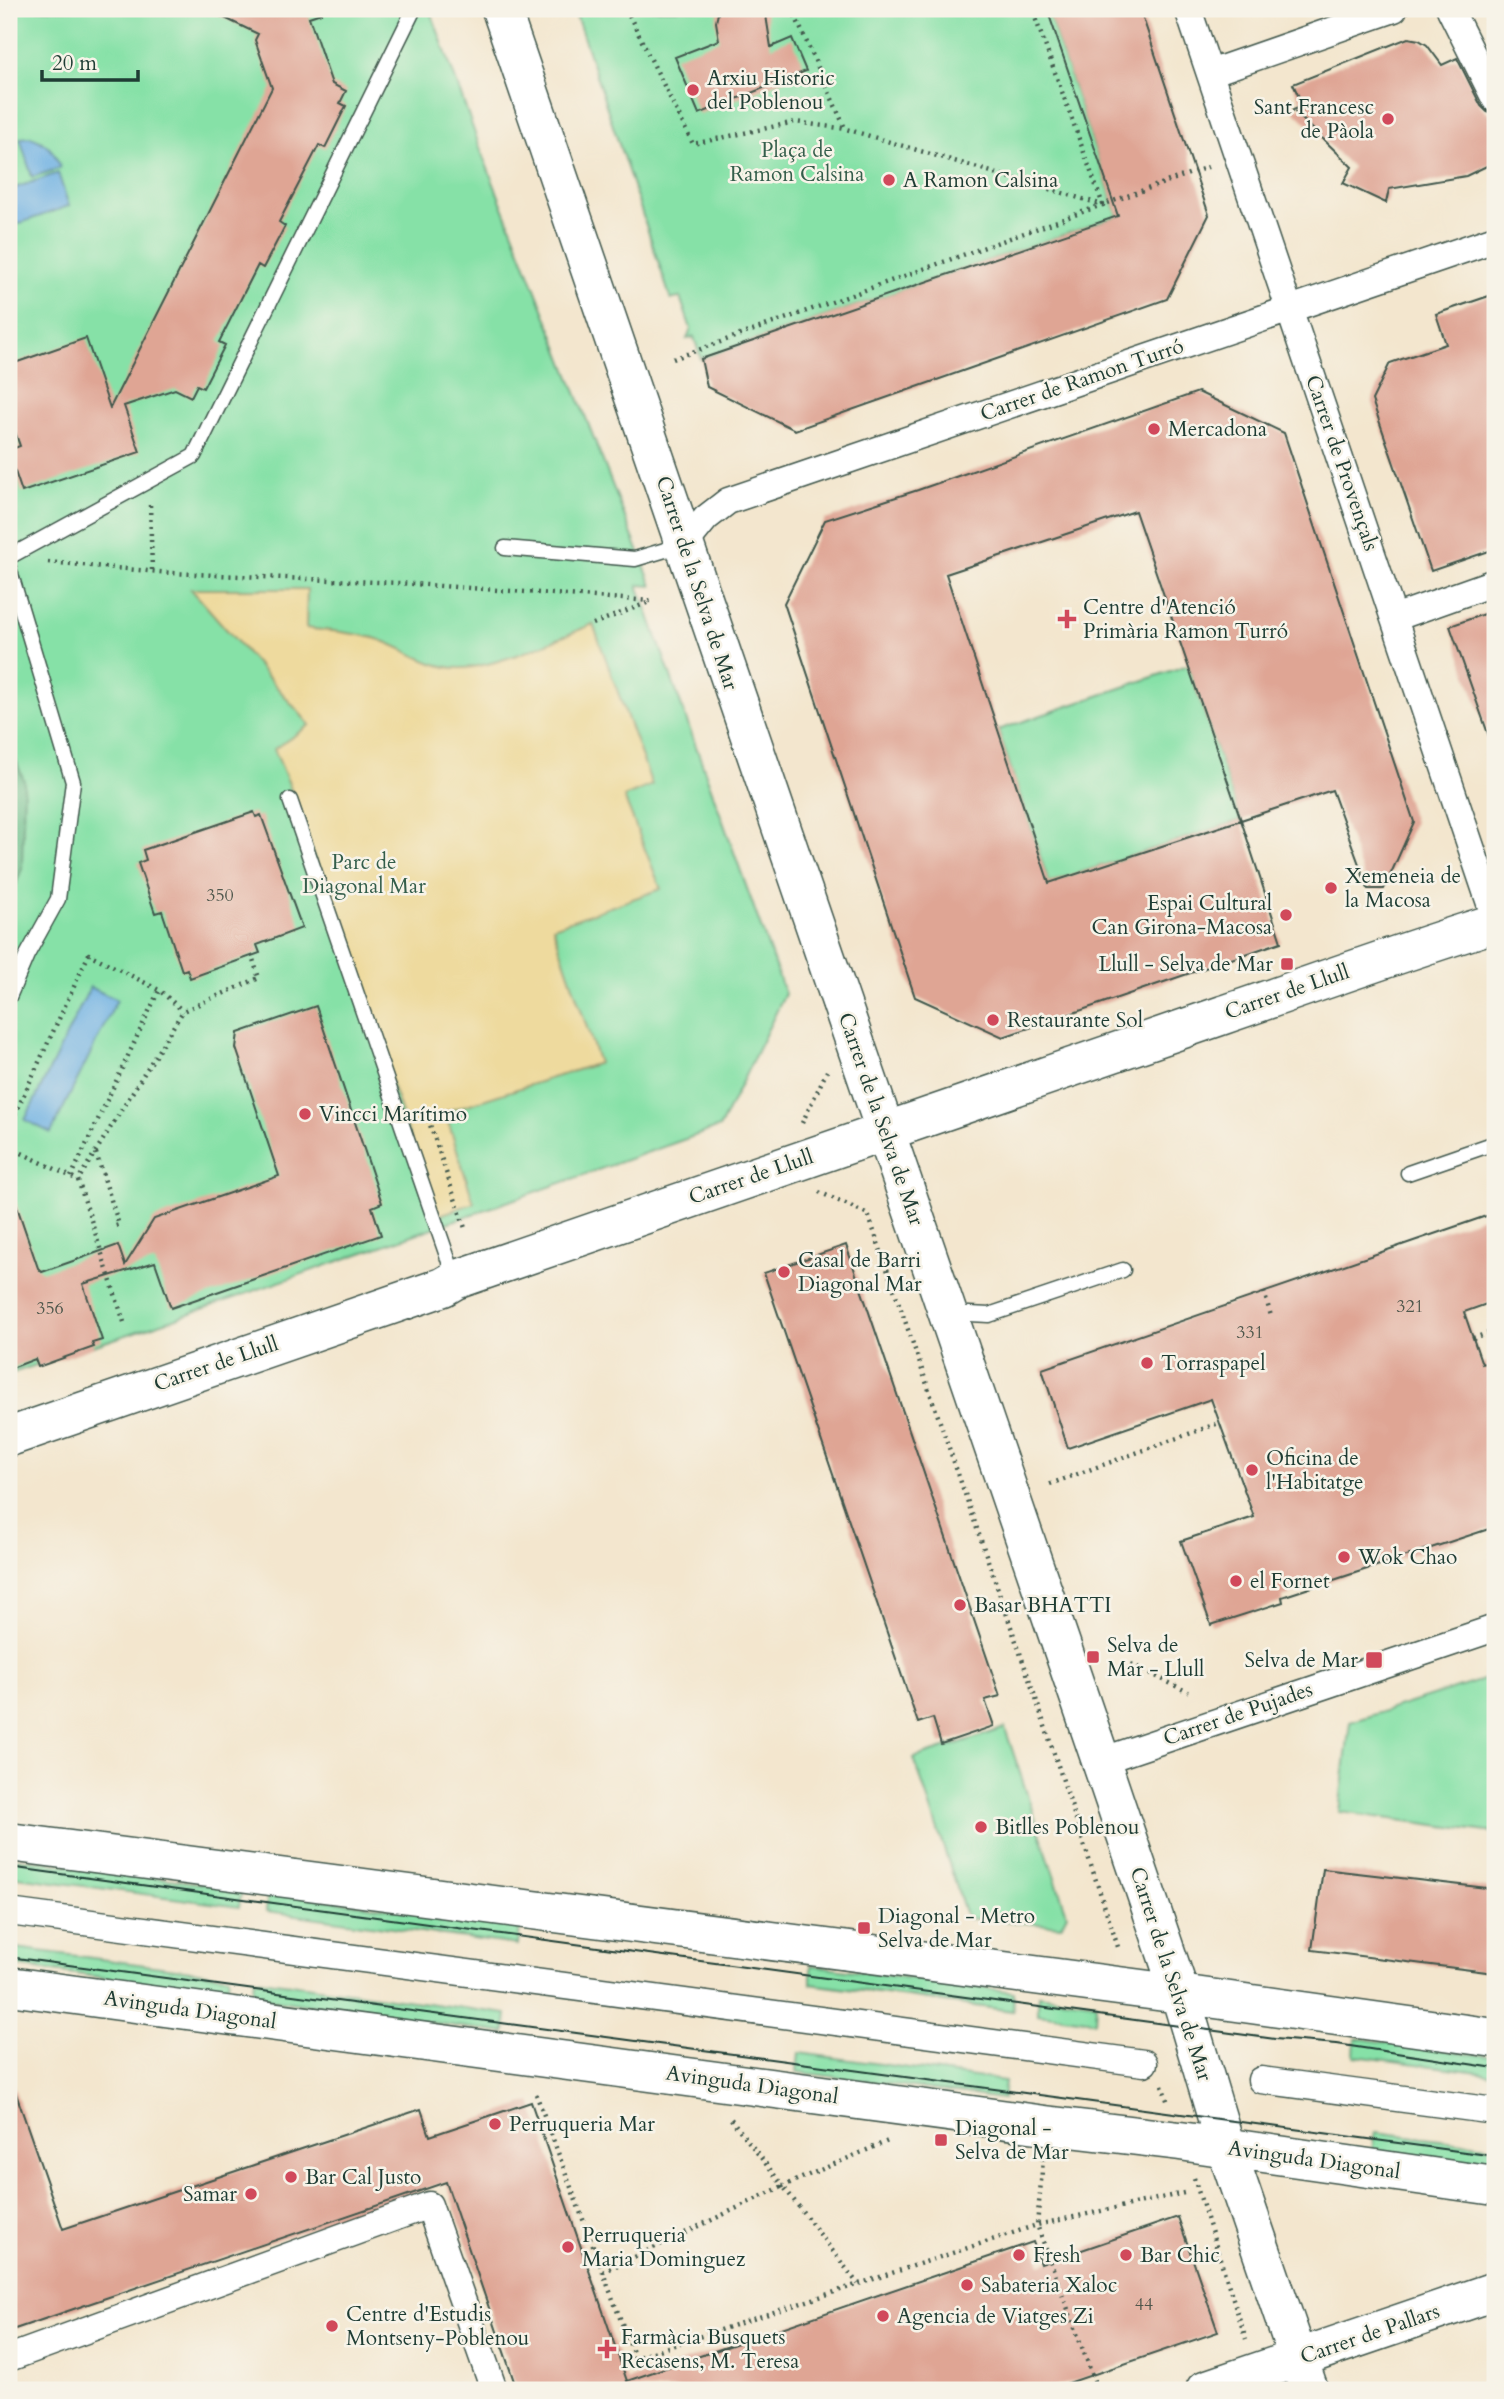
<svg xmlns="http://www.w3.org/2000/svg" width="1504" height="2399" viewBox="0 0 1504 2399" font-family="Cardo,serif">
  <rect width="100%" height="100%" fill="#f7f3e8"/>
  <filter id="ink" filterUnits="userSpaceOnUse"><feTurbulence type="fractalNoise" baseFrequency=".0143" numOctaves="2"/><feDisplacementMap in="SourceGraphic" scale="14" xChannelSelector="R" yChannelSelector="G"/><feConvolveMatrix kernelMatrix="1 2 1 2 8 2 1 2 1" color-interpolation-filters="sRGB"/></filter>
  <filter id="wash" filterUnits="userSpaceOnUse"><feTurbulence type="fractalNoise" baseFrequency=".00686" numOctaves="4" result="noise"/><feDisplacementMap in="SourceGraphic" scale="28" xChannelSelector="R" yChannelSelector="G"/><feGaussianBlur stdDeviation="1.57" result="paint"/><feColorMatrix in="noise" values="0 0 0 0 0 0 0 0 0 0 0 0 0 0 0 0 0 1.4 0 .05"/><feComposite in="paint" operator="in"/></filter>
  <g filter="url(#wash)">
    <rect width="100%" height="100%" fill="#f3e6ce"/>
    <path fill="#86e1a7" stroke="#528f6e" stroke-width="2" d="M9 9H430L483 156 652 586 638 585 785 994 720 1127 174 1319 9 1374Z
      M574 9H1047L1118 216 701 359 694 337 687 339 691 329 680 297 671 300Z
      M1188 665 1241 820 1049 883 998 730Z
      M1495 1676V1833L1339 1812 1350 1722Z
      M1005 1728 1067 1914 1061 1926 967 1918 914 1758Z
      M9 1857 242 1889 239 1907 9 1876Z
      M268 1892 520 1926 518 1945 266 1911Z
      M9 1947 229 1976 227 1994 9 1965Z
      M811 1965 1014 1992 1013 2011 811 1984Z
      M254 1979 507 2014 505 2033 252 1997Z
      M1038 1995 1096 2003 1095 2021 1038 2014Z
      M1355 2038 1495 2057V2074L1354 2056Z
      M799 2053 1005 2081 1003 2099 797 2072Z
      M1375 2132 1495 2147V2165L1372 2150Z"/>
    <path fill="#6cbf8c" stroke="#467e60" stroke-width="2" d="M9 743 24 781 22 868 9 903Z"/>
    <path fill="#eeda9e" stroke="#868c69" stroke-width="2" d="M191 589H307L306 628C327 631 349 632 370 637 401 644 428 669 461 668 497 667 559 638 593 624L652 785 624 797 661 889 553 927 599 1063 445 1112 474 1203 437 1216 289 784 274 749 310 725Z"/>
    <path fill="#6eb1e3" stroke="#46778c" stroke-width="2" d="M30 137C47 142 55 151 60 168L32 177 20 138Z
      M58 173 69 206 9 227V190Z
      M90 987 117 1000 51 1133 25 1120Z"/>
    <g id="blocks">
      <path fill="#dfa594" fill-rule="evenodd" d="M206 9H320L321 13 309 17 332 84 346 91 340 103 346 106 325 148 319 145 279 222 285 226 263 268 258 265 219 342 225 345 203 388 197 385 191 397 175 389 124 406 140 452 22 492 9 454V450L20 446 9 415V365L86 338 110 408 272 88 255 40 258 34Z
        M719 9H765L771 47 792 38 806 71 699 114 675 57 719 40 716 22Z
        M1047 9H1140L1209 215 1167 299 795 430 707 387 701 359 1118 216Z
        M1408 38 1419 40 1427 45 1442 65 1457 58 1481 106 1487 112 1495 115V162L1466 176 1389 189 1386 203 1343 183 1352 167 1293 110 1303 106 1293 84Z
        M1495 294V549L1431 571 1372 400 1390 363 1446 344 1436 314Z
        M1198 392 1284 433 1414 822 1384 889H1368L1332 790 1241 820 1281 942 1003 1037 915 997 784 603 825 520 918 490ZM1135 511 1241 820 1049 883 946 574Z
        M1495 610V744L1492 745 1450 626Z
        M254 812 256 817 261 815 302 928 257 945 260 953 190 978 187 969 182 971 162 911 155 913 138 863 146 860 143 850Z
        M316 1006 382 1203 372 1207 381 1235 171 1308 155 1262 83 1284 102 1340 92 1343 94 1347 38 1367 35 1359 9 1369V1196L13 1195 38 1268 42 1272 118 1245 125 1265 154 1219 279 1176 236 1048 238 1033Z
        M1495 1213V1301L1464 1312 1482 1364 1495 1360V1527L1282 1597 1283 1602 1211 1625 1181 1541 1254 1517 1211 1399 1068 1448 1042 1369Z
        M846 1245 1000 1696 985 1700 994 1726 941 1744 933 1718 918 1723 764 1273Z
        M1323 1869 1495 1889V1973L1312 1950Z
        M13 2085 63 2229 421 2109 430 2136 531 2102 627 2381 1033 2242 1041 2264 1178 2217 1218 2332 1048 2390H517L446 2182 9 2331V2086Z"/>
    </g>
  </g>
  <g filter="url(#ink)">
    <use href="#blocks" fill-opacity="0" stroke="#3f564b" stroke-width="2"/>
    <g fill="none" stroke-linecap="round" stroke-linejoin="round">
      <g stroke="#3f564b" stroke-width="17">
        <path id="lane" d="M505 548 635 559 682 545
          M9 557 194 456 414 9
          M9 568 73 782 58 899 27 955 9 997
          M290 800 455 1279
          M1408 1173 1495 1143
          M950 1313 989 1315 1123 1270"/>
      </g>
      <g stroke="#3f564b" stroke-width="29">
        <path id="street" d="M1188 9 1495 918
          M1450 9 1495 99
          M1210 73 1394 9
          M684 545 706 518 728 501 1495 239
          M1394 618 1495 582
          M1101 1761 1495 1628
          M9 1912 1144 2063
          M1261 2080 1495 2111
          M9 2358 429 2205 494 2390"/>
      </g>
      <g stroke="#3f564b" stroke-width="41">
        <path id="secondary" d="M501 9 1101 1761 1180 1994 1226 2148 1309 2390
          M9 1437 443 1287 455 1280C712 1193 967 1102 1223 1015 1314 984 1404 951 1495 923
          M9 1842 1180 1994 1495 2038
          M9 1986 1045 2125 1180 2141 1495 2186
          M1205 2390 1495 2291"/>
      </g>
      <path stroke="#3f564b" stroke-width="4.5" stroke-dasharray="2 5" stroke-linecap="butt" d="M626 9 693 144 795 122 846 129 1103 205 1032 9
        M792 9 845 128
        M673 359 1208 167
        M150 505 152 570
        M48 562 171 573 399 583 651 601
        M593 624 647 603
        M428 1119 466 1231
        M802 1123 827 1071
        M9 1127 89 954 159 990 183 1011
        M9 1147 78 1180
        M96 1153 119 1225 112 1227
        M71 1177 159 990
        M819 1192 868 1214 1036 1699 1119 1950
        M1264 1292 1271 1316
        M124 1322 78 1180 183 1011 259 978 252 956
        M1473 1338 1495 1331
        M1050 1484 1219 1423
        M1131 1664 1188 1692
        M1162 2085 1168 2103
        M536 2094 635 2358 1037 2225 1043 2160
        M731 2119 783 2186 888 2141
        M1194 2178 1246 2339
        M603 2272 783 2186 858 2284
        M1097 2388 1037 2225 1184 2193"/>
      <use href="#lane" stroke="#fff" stroke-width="14"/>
      <use href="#street" stroke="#fff" stroke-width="26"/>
      <use href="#secondary" stroke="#fff" stroke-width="38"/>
      <path stroke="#1f3d34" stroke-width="2" d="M9 1867 1275 2039 1337 2044 1495 2068
        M9 1957 1495 2156"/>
    </g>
  </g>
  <g fill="#d1495b" stroke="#f7f3e8" stroke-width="2.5">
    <circle cx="693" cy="90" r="7"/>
    <circle cx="1388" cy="119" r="7"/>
    <circle cx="889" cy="180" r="7"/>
    <circle cx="1154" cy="429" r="7"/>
    <path d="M1063.5 608.5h7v7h7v7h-7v7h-7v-7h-7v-7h7z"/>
    <circle cx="1331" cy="888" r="7"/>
    <circle cx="1286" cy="915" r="7"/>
    <rect x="1280" y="957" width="14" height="14" rx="3.5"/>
    <circle cx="993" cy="1020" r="7"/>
    <circle cx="305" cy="1114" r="7"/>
    <circle cx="784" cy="1272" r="7"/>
    <circle cx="1147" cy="1363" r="7"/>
    <circle cx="1252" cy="1470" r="7"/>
    <circle cx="1344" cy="1557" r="7"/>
    <circle cx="1236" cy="1581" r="7"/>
    <circle cx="960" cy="1605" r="7"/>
    <rect x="1086" y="1650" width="14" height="14" rx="3.5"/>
    <rect x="1365" y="1651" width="18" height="18" rx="3.5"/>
    <circle cx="981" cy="1827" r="7"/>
    <rect x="857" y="1921" width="14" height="14" rx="3.5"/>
    <circle cx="495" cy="2124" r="7"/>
    <rect x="934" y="2133" width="14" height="14" rx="3.5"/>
    <circle cx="291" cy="2177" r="7"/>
    <circle cx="251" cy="2194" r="7"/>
    <circle cx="568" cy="2247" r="7"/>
    <circle cx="1019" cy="2255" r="7"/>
    <circle cx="1126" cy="2255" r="7"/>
    <circle cx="967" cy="2285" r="7"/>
    <circle cx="883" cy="2316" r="7"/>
    <circle cx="332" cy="2326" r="7"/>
    <path d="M603.5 2338.5h7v7h7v7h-7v7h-7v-7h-7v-7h7z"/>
  </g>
  <g text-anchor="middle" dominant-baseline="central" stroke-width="5" stroke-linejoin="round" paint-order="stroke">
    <g font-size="18" fill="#4f574c">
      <text x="220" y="895">350</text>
      <text x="1410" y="1306">321</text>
      <text x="50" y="1308">356</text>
      <text x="1250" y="1332">331</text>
      <text x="1144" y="2304">44</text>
    </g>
    <g font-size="21" fill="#1f3d34" stroke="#f7f3e8" text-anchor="start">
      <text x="707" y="78">Arxiu Historic<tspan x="707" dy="24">del Poblenou</tspan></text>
      <text x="1374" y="107" text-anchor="end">Sant Francesc<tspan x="1374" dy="24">de Pàola</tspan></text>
      <text x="903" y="180">A Ramon Calsina</text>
      <text x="1168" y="429">Mercadona</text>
      <text x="1083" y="607">Centre d'Atenció<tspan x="1083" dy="24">Primària Ramon Turró</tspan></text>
      <text x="1345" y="876">Xemeneia de<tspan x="1345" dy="24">la Macosa</tspan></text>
      <text x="1272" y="903" text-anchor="end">Espai Cultural<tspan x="1272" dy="24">Can Girona-Macosa</tspan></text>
      <text x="1273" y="964" text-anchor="end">Llull - Selva de Mar</text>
      <text x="1007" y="1020">Restaurante Sol</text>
      <text x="319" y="1114">Vincci Marítimo</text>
      <text x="798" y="1260">Casal de Barri<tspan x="798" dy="24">Diagonal Mar</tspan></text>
      <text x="1161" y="1363">Torraspapel</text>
      <text x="1266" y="1458">Oficina de<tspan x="1266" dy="24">l'Habitatge</tspan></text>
      <text x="1358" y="1557">Wok Chao</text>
      <text x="1250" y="1581">el Fornet</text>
      <text x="974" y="1605">Basar BHATTI</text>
      <text x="1107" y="1645">Selva de<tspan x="1107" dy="24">Mar - Llull</tspan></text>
      <text x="1358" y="1660" text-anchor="end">Selva de Mar</text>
      <text x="995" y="1827">Bitlles Poblenou</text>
      <text x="878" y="1916">Diagonal - Metro<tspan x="878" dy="24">Selva de Mar</tspan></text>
      <text x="509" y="2124">Perruqueria Mar</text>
      <text x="955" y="2128">Diagonal -<tspan x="955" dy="24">Selva de Mar</tspan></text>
      <text x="305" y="2177">Bar Cal Justo</text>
      <text x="237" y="2194" text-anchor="end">Samar</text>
      <text x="582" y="2235">Perruqueria<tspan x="582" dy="24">Maria Dominguez</tspan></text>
      <text x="1033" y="2255">Fresh</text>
      <text x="1140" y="2255">Bar Chic</text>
      <text x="981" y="2285">Sabateria Xaloc</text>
      <text x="346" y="2314">Centre d'Estudis<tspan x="346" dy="24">Montseny-Poblenou</tspan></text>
      <text x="897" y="2316">Agencia de Viatges Zi</text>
      <text x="621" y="2337">Farmàcia Busquets<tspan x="621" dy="24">Recasens, M. Teresa</tspan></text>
    </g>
    <g font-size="21" fill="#345e4b" stroke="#f7f3e8">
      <text x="797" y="150">Plaça de<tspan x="797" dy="24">Ramon Calsina</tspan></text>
      <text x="364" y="862">Parc de<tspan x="364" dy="24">Diagonal Mar</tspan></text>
    </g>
    <g font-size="21" fill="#1f3d34" stroke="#f7f3e8">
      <text transform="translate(1082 380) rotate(-19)">Carrer de Ramon Turró</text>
      <text transform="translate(1342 463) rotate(71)">Carrer de Provençals</text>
      <text transform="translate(697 583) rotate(72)">Carrer de la Selva de Mar</text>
      <text transform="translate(1287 992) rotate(-19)">Carrer de Llull</text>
      <text transform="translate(881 1119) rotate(71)">Carrer de la Selva de Mar</text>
      <text transform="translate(751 1177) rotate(-19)">Carrer de Llull</text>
      <text transform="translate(216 1364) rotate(-19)">Carrer de Llull</text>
      <text transform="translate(1238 1714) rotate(-19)">Carrer de Pujades</text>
      <text transform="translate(1171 1974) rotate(72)">Carrer de la Selva de Mar</text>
      <text transform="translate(190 2010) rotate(8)">Avinguda Diagonal</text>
      <text transform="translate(752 2085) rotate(8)">Avinguda Diagonal</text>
      <text transform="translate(1314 2160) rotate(8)">Avinguda Diagonal</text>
      <text transform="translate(1370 2334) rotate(-19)">Carrer de Pallars</text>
    </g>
  </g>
  <rect width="1504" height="2399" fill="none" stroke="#f7f3e8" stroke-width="35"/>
  <path d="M42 70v10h96v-10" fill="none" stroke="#1f3d34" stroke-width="3.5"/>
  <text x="52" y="70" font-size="21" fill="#1f3d34" stroke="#f7f3e8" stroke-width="5" paint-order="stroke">20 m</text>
</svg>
